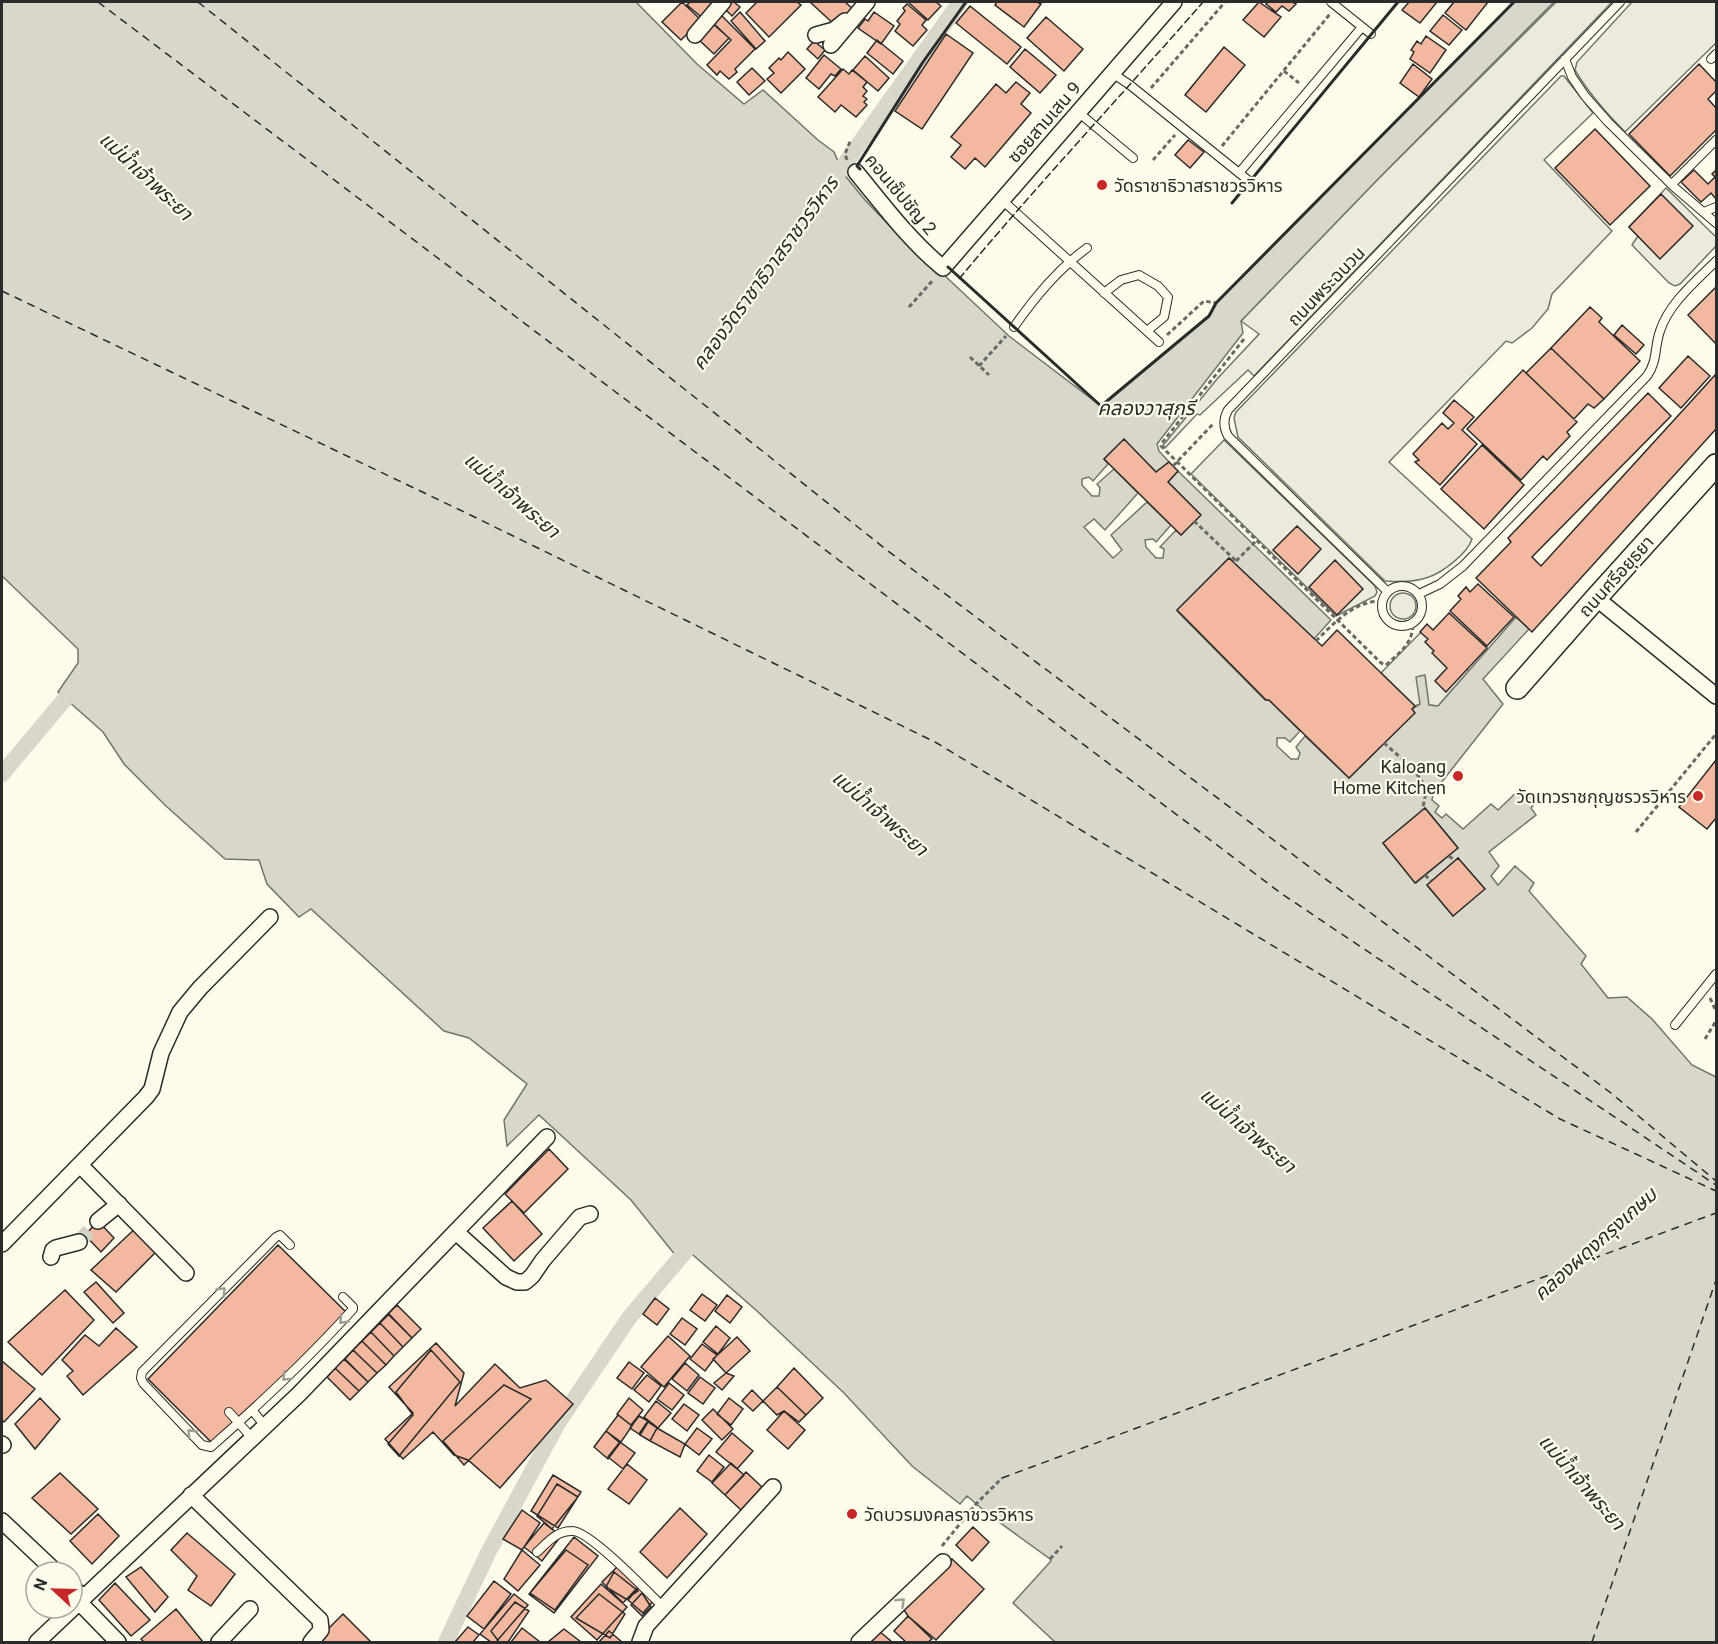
<svg xmlns="http://www.w3.org/2000/svg" width="1718" height="1644" viewBox="0 0 1718 1644" font-family="Roboto,'Noto Sans Thai',sans-serif">
  <rect width="100%" height="100%" fill="#fdfbea"/>
  <path fill="#ecebdb" stroke="#74746e" stroke-width="1.5" d="M1556 2H1612L1254 376 1248 370 1200 415 1197 414 1165 448 1163 445 1165 443 1217 379 1259 334 1241 321 1380 177Z
    M1632 2H1716V43L1625 132C1606 113 1589 94 1575 70L1577 62Z
    M1561 76H1564L1593 113 1544 160 1612 231 1552 294 1548 309 1532 328 1512 343 1506 341 1389 462 1472 539C1468 553 1443 572 1429 577 1416 582 1399 582 1385 581L1238 437 1234 418 1236 412Z
    M1666 188 1716 237V246L1680 284 1675 286 1669 283 1632 245 1638 236 1629 227Z
    M1224 440 1375 586 1377 592 1375 596 1336 616 1191 474Z
    M1390 606a13 13 0 1 1 26 0a13 13 0 1 1-26 0Z
    M1425 628 1469 671 1438 706 1420 704 1415 706 1381 673Z"/>
  <path fill="#d8d7c9" stroke="#74746e" stroke-width="1.5" fill-rule="evenodd" d="M2 2H636L697 64 744 104 763 90 818 140 834 152 843 173 865 200 904 241 926 258 1009 336 1101 406 1209 316 1216 303 1514 2H1554L1380 177 1241 321 1243 333 1157 444 1159 451 1169 462 1156 472 1124 440 1104 459 1108 464 1093 481 1089 477 1082 479V485L1092 496H1099L1100 488 1097 484 1114 469 1138 493 1105 530 1094 519 1084 527 1113 558 1122 550 1111 535 1147 502 1171 525 1156 542 1153 539 1145 540 1146 547 1156 558H1163L1164 549 1160 547 1176 530 1181 535 1200 515 1168 482 1178 471 1331 620 1314 639 1229 558 1177 611 1265 700H1269L1300 731 1290 742 1285 738H1277V746L1291 759H1298L1300 753 1296 747 1305 736 1349 778 1414 713 1412 709 1420 704 1416 677 1425 675 1429 705 1438 706 1516 617 1529 629 1483 679 1503 704 1441 783 1433 794 1432 800 1439 806 1435 812 1442 818 1446 814 1463 829 1491 804 1498 810 1520 789 1536 802 1531 808 1536 815 1489 852 1499 866 1491 876 1498 885 1515 866 1534 883 1529 891 1586 956 1581 964 1608 998 1627 997 1652 1019 1692 1065 1716 1077V1642H1055L1013 1603 1051 1561 1050 1559 988 1514 967 1496 960 1504 912 1466 844 1393 757 1311 693 1255 676 1256 631 1200 539 1115 507 1146 504 1120 527 1084 469 1038 444 1031 311 909 299 917 267 884 259 860 225 859 166 806 124 764 103 732 58 692 78 663V649L2 576ZM1425 808 1458 848 1416 883 1383 843ZM1458 858 1484 889 1453 916 1427 885Z"/>
  <g fill="none" stroke-linecap="round" stroke-linejoin="round">
    <path stroke="#d8d7c9" stroke-width="16" d="M829 186 960 2
      M2 774 65 699 80 685
      M446 1642 488 1553 558 1423 629 1318 696 1239"/>
    <path stroke="#2b2b2b" stroke-width="1.5" stroke-dasharray="8 6" stroke-linecap="butt" d="M98 2 1282 894 1716 1185
      M198 2 888 551 1611 1093 1716 1181
      M2 291 460 510 935 742 1560 1119 1716 1191
      M1002 1478 1716 1213
      M1592 1642 1716 1280"/>
  </g>
  <path fill="#f2b8a0" stroke="#2b2b2b" stroke-width="1.5" d="M682 2 701 20 681 40 662 22Z
    M690 2H712L717 5 705 20 687 5Z
    M732 2H734L740 7 732 16 725 9Z
    M757 2H797L801 5 769 37 746 13Z
    M810 2H845L853 9 837 27Z
    M908 2H936L941 6 928 20Z
    M997 2H1037L1041 4 1024 27 995 5Z
    M1259 2 1281 17 1264 37 1243 20Z
    M1268 2H1292L1296 4 1289 11 1282 6 1276 12 1266 4Z
    M1409 2H1437L1420 23 1402 10Z
    M1454 2H1488L1466 30 1445 13Z
    M907 4 926 20 922 25 927 30 913 46 895 31 900 24 897 21 905 11 903 8Z
    M970 6 1021 47 1007 64 956 23Z
    M740 12 765 41 756 49 731 21Z
    M874 12 894 26 881 44 858 28 865 19 868 21Z
    M720 14 755 49 735 69 737 72 729 79 720 71 717 75 707 65 731 40 712 22Z
    M1443 15 1462 30 1449 45 1430 31Z
    M1046 17 1083 49 1064 71 1027 38Z
    M712 23 729 38 714 54 698 39Z
    M946 34 973 53 922 129 895 111Z
    M1426 36 1446 50 1430 73 1410 59 1414 52 1411 50 1417 41 1421 44Z
    M877 40 903 61 893 74 867 53Z
    M814 41 825 50 818 59 807 49Z
    M1224 47 1245 65 1206 112 1185 95Z
    M1025 49 1056 75 1040 93 1010 67Z
    M788 52 805 69 781 93 767 79 774 73 769 68 779 58 781 60Z
    M824 55 841 69 835 76 831 74 819 89 806 78Z
    M865 56 889 78 878 91 853 70Z
    M1413 64 1432 79 1419 97 1400 83Z
    M1699 64 1716 82V91L1708 99 1716 108V130L1670 176 1629 134Z
    M752 68 765 81 749 95 737 82Z
    M843 69 849 74 852 70 867 82 863 87 867 91 863 96 867 99 864 102 867 105 856 117 841 105 835 112 818 97Z
    M1016 82 1030 93 1021 104 1031 113 985 167 975 158 965 169 951 157 961 145 951 137 996 84 1006 93Z
    M1595 129 1650 186 1610 225 1555 168Z
    M1188 140 1204 152 1190 168 1175 155Z
    M1694 170 1708 184 1715 177 1712 174 1716 170V199L1711 193 1701 202 1681 182Z
    M1661 194 1693 226 1660 259 1629 227Z
    M1716 287V344L1688 315Z
    M1590 307 1602 318 1599 322 1640 361 1604 399 1551 348Z
    M1622 325 1644 345 1636 354 1614 335Z
    M1551 348 1604 399 1594 408 1588 404 1574 419 1526 373Z
    M1688 356 1710 376 1681 408 1659 388Z
    M1523 370 1577 422 1567 432 1570 436 1547 460 1543 456 1521 480 1467 429Z
    M1716 374V429L1532 632 1476 578 1511 542 1508 538 1648 393 1671 416 1532 557 1541 566Z
    M1454 400 1474 417 1462 430 1477 444 1440 485 1415 462 1419 460 1413 454 1442 423 1448 429 1454 423 1443 413Z
    M1124 439 1156 472 1169 462 1178 471 1168 482 1201 515 1181 535 1104 459Z
    M1482 445 1524 485 1484 529 1441 489Z
    M1297 526 1321 549 1298 574 1273 550Z
    M1229 558 1322 646 1337 630 1415 706 1412 709 1415 713 1349 778 1269 700H1266L1177 610Z
    M1335 560 1363 589 1337 615 1309 587Z
    M1478 584 1514 617 1487 646 1450 611 1461 599 1458 596 1466 587 1470 592Z
    M1449 613 1487 648 1446 692 1435 681 1447 668 1432 653 1434 651 1425 642 1428 639 1420 632 1427 624 1433 630Z
    M1716 760V818L1707 829 1679 807Z
    M1425 808 1458 848 1415 883 1383 843Z
    M1458 858 1485 889 1453 916 1427 885Z
    M549 1149 568 1169 524 1213 505 1194Z
    M512 1201 542 1234 514 1261 483 1228Z
    M98 1221 114 1238 101 1252 85 1235Z
    M139 1225 158 1250 116 1292 91 1270Z
    M278 1245 346 1312 215 1446 148 1379Z
    M96 1282 124 1313 113 1323 84 1292Z
    M65 1290 94 1320 42 1375 8 1342Z
    M702 1294 717 1305 705 1321 690 1310Z
    M727 1295 742 1307 730 1323 715 1311Z
    M655 1298 669 1309 657 1325 643 1314Z
    M397 1305 421 1329 412 1338 388 1314Z
    M389 1314 412 1338 403 1347 380 1323Z
    M682 1318 697 1329 685 1345 670 1334Z
    M380 1323 403 1347 394 1356 371 1332Z
    M716 1326 730 1338 718 1354 703 1342Z
    M116 1328 137 1347 83 1395 67 1376 73 1371 62 1360 85 1335 99 1346Z
    M371 1332 394 1356 386 1365 362 1341Z
    M668 1336 690 1356 664 1387 641 1367Z
    M737 1337 750 1351 726 1373 713 1359Z
    M362 1341 386 1365 377 1373 353 1350Z
    M436 1343 464 1373 455 1406 495 1364 520 1388 546 1380 573 1404 500 1488 468 1460 454 1455 433 1432 403 1459 385 1439 413 1413 389 1387Z
    M702 1344 717 1355 705 1371 690 1359Z
    M353 1350 377 1373 368 1382 345 1359Z
    M431 1350 460 1382 399 1456 388 1444 413 1415 396 1392Z
    M344 1359 368 1382 359 1391 335 1368Z
    M2 1361 35 1389 4 1422 2 1420Z
    M629 1362 644 1373 632 1389 617 1378Z
    M685 1363 699 1375 687 1391 672 1379Z
    M335 1368 359 1391 350 1400 327 1377Z
    M794 1368 823 1398 806 1415 777 1387Z
    M726 1373 734 1376 722 1390 714 1383Z
    M647 1375 661 1386 649 1402 634 1390Z
    M700 1377 715 1388 703 1404 688 1393Z
    M669 1383 684 1395 672 1410 657 1399Z
    M504 1385 531 1399 464 1465 443 1441Z
    M777 1387 806 1415 799 1422 784 1411 777 1415 763 1401Z
    M752 1390 763 1401 753 1411 742 1401Z
    M40 1398 60 1419 35 1449 15 1424Z
    M629 1398 643 1410 631 1425 617 1414Z
    M729 1398 743 1409 731 1425 717 1414Z
    M656 1401 671 1413 658 1428 644 1417Z
    M684 1404 699 1415 687 1431 672 1419Z
    M713 1409 733 1429 722 1440 702 1420Z
    M784 1411 805 1430 788 1449 767 1430Z
    M618 1415 632 1426 621 1442 606 1431Z
    M639 1416 648 1421 639 1434 630 1428Z
    M648 1422 657 1428 650 1441 640 1435Z
    M657 1428 685 1444 680 1457 650 1441Z
    M697 1428 712 1439 699 1455 685 1444Z
    M606 1431 620 1443 608 1459 594 1447Z
    M732 1433 753 1451 737 1469 716 1452Z
    M620 1442 635 1453 623 1469 608 1457Z
    M709 1455 724 1467 712 1482 697 1471Z
    M731 1463 744 1475 725 1495 712 1483Z
    M627 1464 647 1480 629 1504 608 1489Z
    M746 1472 762 1487 741 1510 725 1495Z
    M60 1473 98 1509 71 1534 32 1498Z
    M553 1475 581 1492 558 1528 531 1511Z
    M557 1484 578 1497 552 1529 537 1516Z
    M680 1508 707 1534 667 1578 640 1552Z
    M522 1510 540 1523 522 1550 503 1539Z
    M98 1514 119 1536 92 1564 70 1541Z
    M544 1523 561 1536 542 1561 524 1547Z
    M973 1527 989 1542 972 1561 956 1545Z
    M187 1533 235 1574 211 1606 188 1590 197 1576 171 1550Z
    M574 1537 598 1556 554 1613 529 1594Z
    M522 1550 540 1565 518 1591 504 1579Z
    M566 1550 588 1565 555 1610 530 1593Z
    M952 1559 984 1589 936 1640 908 1616 904 1610Z
    M619 1565 639 1586 623 1603 602 1582Z
    M141 1567 168 1597 155 1612 126 1577Z
    M614 1572 638 1591 626 1599 606 1587Z
    M494 1581 511 1594 484 1629 467 1616Z
    M115 1583 150 1620 131 1636 99 1600Z
    M601 1584 627 1607 597 1640 571 1617Z
    M641 1585 656 1598 643 1613 628 1600Z
    M642 1593 651 1607 642 1616 631 1605Z
    M514 1594 528 1605 496 1642H491L480 1634Z
    M599 1594 625 1614 610 1638 576 1618Z
    M515 1602 529 1611 508 1642H499L491 1631Z
    M176 1609 203 1642H144L141 1639Z
    M343 1614 371 1642H315Z
    M908 1616 932 1639 928 1642H906L894 1631Z
    M872 1625 892 1642H869Z
    M468 1627 479 1635 473 1642H455Z
    M522 1628 540 1642H511Z
    M564 1629 581 1642H548Z
    M609 1631 622 1642H599Z"/>
  <g fill="none" stroke-linecap="round" stroke-linejoin="round">
    <path stroke="#d3d1c4" stroke-width="15" stroke-dasharray="15 8" stroke-linecap="butt" d="M79 1242 98 1221"/>
    <g stroke="#2b2b2b" stroke-width="10">
      <path id="lane" d="M1331 2 1371 34
        M1565 59 1572 77 1585 96 1608 122 1674 187 1716 223
        M1711 59 1716 54
        M1112 73 1130 85 1249 181
        M1078 112 1133 158
        M1239 173 1362 27
        M1672 184 1716 140
        M1002 200 1159 342
        M1704 212 1716 207
        M1104 293 1121 280 1139 275 1158 286 1168 297 1164 317 1147 331
        M1014 327C1034 298 1058 269 1087 248
        M1382 606a20 20 0 1 1 40 0a20 20 0 1 1-40 0Z
        M1388 592 1228 436C1223 427 1223 419 1228 410L1620 2
        M1419 594 1440 584 1463 566 1647 376C1658 360 1654 348 1660 331 1669 303 1696 281 1716 261
        M1675 1025 1716 974
        M290 1245 280 1235 276 1237 142 1372 141 1378 143 1383 202 1445 211 1447C261 1403 309 1358 353 1309V1307L343 1297
        M252 1410 265 1426
        M229 1412 252 1438
        M537 1552C548 1542 556 1531 572 1531 589 1530 649 1593 664 1608"/>
    </g>
    <g stroke="#2b2b2b" stroke-width="18">
      <path id="street" d="M695 35 723 2
        M816 35 834 30 845 21
        M831 45 867 2
        M856 172C884 206 909 240 943 268L1174 2
        M1596 598 1716 696
        M80 1165 186 1273
        M98 1221 119 1204
        M456 1232 506 1277 517 1282H525L532 1276 543 1260 580 1217 590 1214
        M2 1244 146 1097 152 1089 161 1053 180 1012 200 988 270 917
        M51 1257 53 1250 56 1248 79 1242
        M2 1444 3 1445
        M191 1495 320 1620 321 1630 311 1642
        M2 1521 56 1572
        M72 1587 84 1598
        M79 1602 118 1642
        M37 1642 299 1394 547 1137
        M219 1642 250 1609
        M640 1642 646 1626 773 1487
        M859 1642 943 1562"/>
    </g>
    <g stroke="#2b2b2b" stroke-width="24">
      <path id="secondary" d="M1517 688 1596 598 1716 465"/>
    </g>
    <path stroke="#6a6964" stroke-width="3" stroke-dasharray="4.5 3" stroke-linecap="butt" d="M1284 71 1299 83
      M1151 88 1225 2
      M1222 146 1330 14
      M847 160 845 154 851 139
      M1153 160 1175 135
      M909 307 934 279
      M1167 335 1204 301 1216 303
      M1244 339 1162 443 1161 446 1381 663 1386 665C1400 652 1413 644 1413 623
      M970 357 989 375
      M979 366 1006 336
      M1173 466 1213 424
      M1194 521 1236 561 1234 563
      M1236 561 1256 541
      M1316 641C1334 623 1354 601 1381 601
      M1384 743C1396 754 1424 775 1425 791 1426 798 1423 805 1422 811
      M1636 832 1716 734
      M1449 856 1455 861
      M1425 875 1431 881
      M1710 998 1716 1011
      M1705 1039 1716 1021
      M942 1546 976 1504 1002 1478
      M1050 1559 1062 1546"/>
    <use href="#lane" stroke="#fdfbea" stroke-width="8"/>
    <use href="#street" stroke="#fdfbea" stroke-width="15"/>
    <use href="#secondary" stroke="#fdfbea" stroke-width="21"/>
    <path stroke="#2b2b2b" stroke-width="1.5" stroke-dasharray="8 3" stroke-linecap="butt" d="M959 279C1038 184 1122 95 1203 2"/>
    <path stroke="#2b2b2b" stroke-width="3" d="M860 169 857 166 923 62 966 2
      M1232 203 1398 2
      M948 267 1101 406 1209 316 1216 303 1514 2"/>
  </g>
  <defs><path id="oneway-chevron" d="M-2-3.5L2.5 0L-2 3.5" fill="none" stroke-width="1.6" stroke-linecap="round" stroke-linejoin="round" transform="scale(1.5)"/></defs>
  <g stroke="#9e9d94">
    <use href="#oneway-chevron" transform="translate(222 1291) rotate(-45)"/>
    <use href="#oneway-chevron" transform="translate(343 1320) rotate(133)"/>
    <use href="#oneway-chevron" transform="translate(286 1377) rotate(136)"/>
    <use href="#oneway-chevron" transform="translate(191 1433) rotate(-134)"/>
    <use href="#oneway-chevron" transform="translate(901 1602) rotate(-44)"/>
  </g>
  <g fill="#c62828" stroke="#fdfbea" stroke-width="2">
    <circle cx="1102" cy="185" r="6"/>
    <circle cx="1458" cy="776" r="6"/>
    <circle cx="1698" cy="796" r="6"/>
    <circle cx="852" cy="1514" r="6"/>
  </g>
  <g text-anchor="middle" dominant-baseline="central" stroke-width="4.5" stroke-linejoin="round" paint-order="stroke">
    <g font-size="18" fill="#2b2b2b" stroke="#fdfbea">
      <text transform="translate(1044 122) rotate(-49)">ซอยสามเสน 9</text>
      <text transform="translate(901 194) rotate(50)">คอนเซ็ปชัญ 2</text>
      <text transform="translate(1326 286) rotate(-46)">ถนนพระฉนวน</text>
      <text transform="translate(1616 576) rotate(-48)">ถนนศรีอยุธยา</text>
    </g>
    <g font-size="18" fill="#2b2b2b" stroke="#fdfbea" text-anchor="start">
      <text x="1114" y="185">วัดราชาธิวาสราชวรวิหาร</text>
      <text x="1446" y="766" text-anchor="end">Kaloang<tspan x="1446" dy="21">Home Kitchen</tspan></text>
      <text x="1686" y="796" text-anchor="end">วัดเทวราชกุญชรวรวิหาร</text>
      <text x="864" y="1514">วัดบวรมงคลราชวรวิหาร</text>
    </g>
    <g font-size="20" font-style="italic" fill="#2b2b2b" stroke="#fdfbea">
      <text transform="translate(146 176) rotate(43)">แม่น้ำเจ้าพระยา</text>
      <text transform="translate(765 273) rotate(-54)">คลองวัดราชาธิวาสราชวรวิหาร</text>
      <text x="1146" y="408">คลองวาสุกรี</text>
      <text transform="translate(512 495) rotate(41)">แม่น้ำเจ้าพระยา</text>
      <text transform="translate(880 813) rotate(41)">แม่น้ำเจ้าพระยา</text>
      <text transform="translate(1248 1130) rotate(41)">แม่น้ำเจ้าพระยา</text>
      <text transform="translate(1595 1244) rotate(-42)">คลองผดุงกรุงเกษม</text>
      <text transform="translate(1582 1482) rotate(49)">แม่น้ำเจ้าพระยา</text>
    </g>
  </g>
  <rect width="1718" height="1644" fill="none" stroke="#2b2b2b" stroke-width="6"/>
  <g transform="translate(54 1590) rotate(292)"><circle r="28" fill="#fdfbea" stroke="#a9a89e" stroke-width="1.5"/>
  <path d="M0-4.5L10 22L0 15L-10 22Z" fill="#c62828"/>
  <text y="-9" font-size="16" font-weight="bold" text-anchor="middle" fill="#2b2b2b">N</text>
  </g>
</svg>
